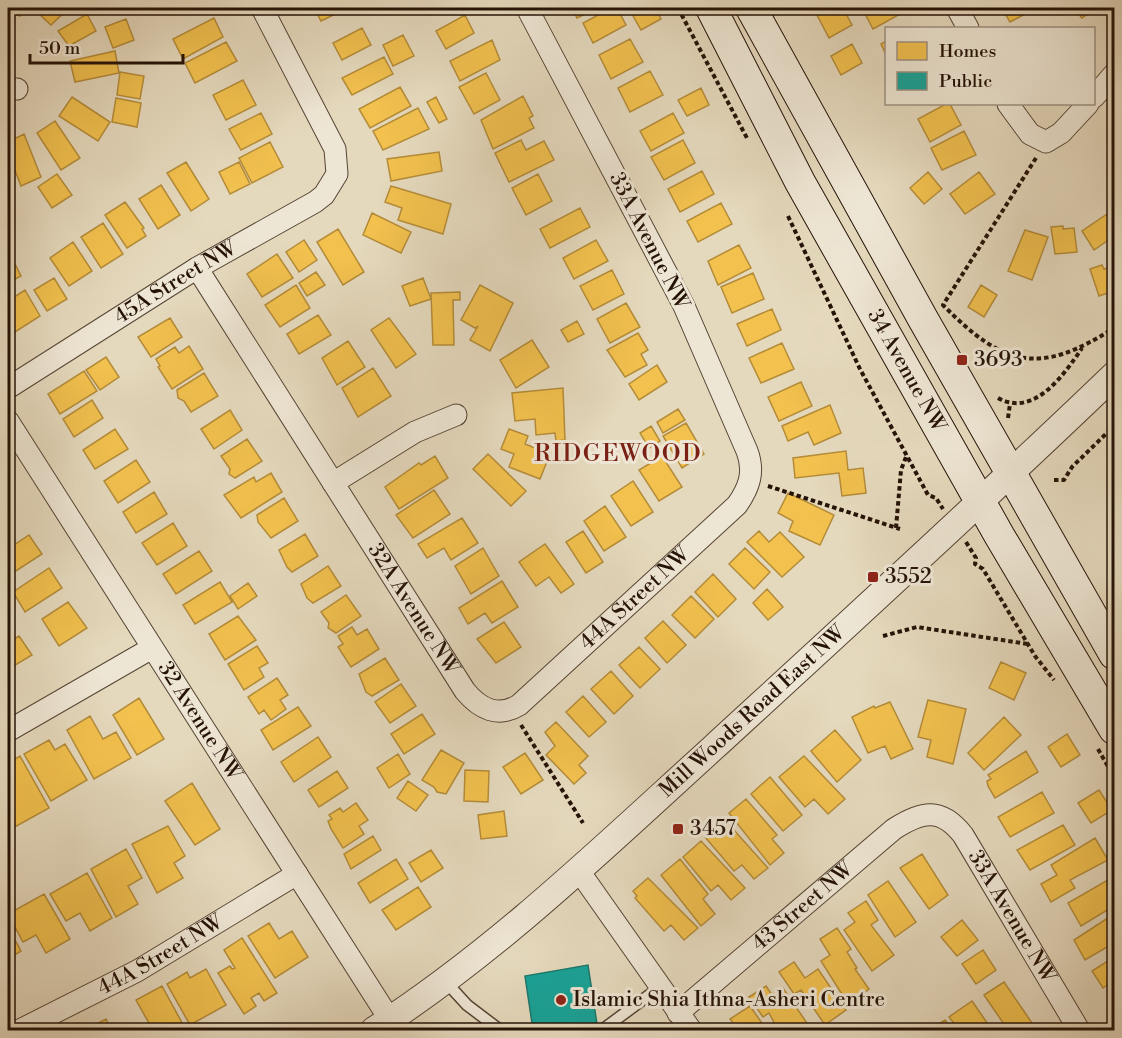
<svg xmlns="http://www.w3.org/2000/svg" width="1122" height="1038" viewBox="0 0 1122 1038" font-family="'Libre Bodoni',serif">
  <rect width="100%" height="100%" fill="#e5d9bd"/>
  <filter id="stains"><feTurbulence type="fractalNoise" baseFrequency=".00333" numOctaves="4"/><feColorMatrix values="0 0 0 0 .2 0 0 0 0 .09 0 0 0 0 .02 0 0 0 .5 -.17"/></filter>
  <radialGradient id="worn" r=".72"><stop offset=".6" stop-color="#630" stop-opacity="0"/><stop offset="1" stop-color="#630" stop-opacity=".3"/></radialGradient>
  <path fill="#f2c14e" stroke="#b48c39" stroke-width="1.5" d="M8 8H23L20 16 8 12Z
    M42 8H69L51 25 37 12Z
    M314 8H348L321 21Z
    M425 8H443L429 15Z
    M572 8H598L577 18Z
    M611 8H617L626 25 593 43 583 23Z
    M643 8H655L661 19 641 30 632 14Z
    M832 8H843L852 25 829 38 817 15Z
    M862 8H899L902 13 873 29Z
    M1002 8H1037L1010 22Z
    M1073 8H1096L1082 18Z
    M87 14 96 31 69 46 58 31Z
    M465 15 474 33 446 49 436 31Z
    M214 18 223 37 183 59 173 39Z
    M126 19 134 40 113 48 105 27Z
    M362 28 371 45 342 60 333 43Z
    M403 35 414 56 393 66 383 45Z
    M630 39 643 62 611 79 599 55Z
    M492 40 500 60 460 81 450 61Z
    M886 41V55L881 44Z
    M226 42 237 61 195 83 185 63Z
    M852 44 862 63 841 75 831 56Z
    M115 51 119 73 75 82 70 61Z
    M384 57 393 74 352 95 342 78Z
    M650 71 663 95 630 112 618 88Z
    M120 72 144 76 140 99 117 95Z
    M486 73 500 100 474 114 459 87Z
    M243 80 256 105 226 120 213 95Z
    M400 87 411 106 370 128 359 109Z
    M701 88 709 105 687 116 678 100Z
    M523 96 533 116 529 118 534 128 493 149 481 120Z
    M72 97 110 122 98 141 59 116Z
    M436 97 447 119 439 123 427 102Z
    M116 98 141 103 137 127 112 122Z
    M946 104H950L961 125 930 142 918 119Z
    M418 108 429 129 383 150 373 131Z
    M261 113 272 134 241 150 229 129Z
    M673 113 684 133 651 151 640 131Z
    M55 121 80 158 61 170 37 133Z
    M964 131 976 155 942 170 931 148Z
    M24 134 41 177 21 186 8 152V142Z
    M521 140 526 150 544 141 554 160 509 182 495 153Z
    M683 140 695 163 664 180 651 157Z
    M270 142 283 167 252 183 239 158Z
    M439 152 442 171 391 181 387 159Z
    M186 162 209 199 191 211 167 173Z
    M239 162 250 184 230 194 219 172Z
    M702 171 714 194 680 212 668 189Z
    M928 172 942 189 924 204 910 188Z
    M979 172 995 194 965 214 950 194Z
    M57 174 72 195 52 208 38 187Z
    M538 174 552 201 526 215 512 188Z
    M161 185 180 215 158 229 139 199Z
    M391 186 451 204 443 234 398 220 402 208 385 202Z
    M125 202 144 228 142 229 146 236 127 248 105 215Z
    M721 203 732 224 698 242 687 221Z
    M580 208 590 227 550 248 540 229Z
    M1110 212 1114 219V236L1094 250 1082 231Z
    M372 213 411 232 401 253 363 235Z
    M103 223 123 254 101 268 81 237Z
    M1063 226V229L1074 228 1077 252 1055 254 1051 227Z
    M338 229 364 272 343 285 317 242Z
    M1025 230 1048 237 1032 280 1008 271Z
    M304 240 317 260 299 272 286 252Z
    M596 240 608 261 574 279 563 258Z
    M73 242 92 271 69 286 50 258Z
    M739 245 751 268 718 285 708 261Z
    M277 254 293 278 262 297 247 274Z
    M11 256 21 276 8 283V258Z
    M1102 265 1104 269 1114 266V291L1099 296 1090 269Z
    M612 270 624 294 593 310 580 286Z
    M316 272 325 285 307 296 299 283Z
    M753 273 764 299 732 313 721 287Z
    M54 278 67 299 47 311 34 290Z
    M423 278 431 299 410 306 402 286Z
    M296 285 310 308 280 327 265 305Z
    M480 285 513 303 490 351 470 340 478 326 475 328 461 320Z
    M981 285 997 295 984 317 968 307Z
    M25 290 40 316 15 332 8 323V301Z
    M460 292V300H453L454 345H433L431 293Z
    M626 303 640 327 610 343 597 319Z
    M772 309 781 330 747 346 737 324Z
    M318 315 331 335 299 354 287 334Z
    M170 318 182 337 151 357 138 337Z
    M389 318 416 354 396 368 371 330Z
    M577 321 584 334 568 342 561 330Z
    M638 333 648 350 641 354 647 365 625 377 607 350Z
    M532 340 549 367 516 388 500 360Z
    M348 341 365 367 337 385 322 358Z
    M782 343 794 369 761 383 749 358Z
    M189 346 203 369 172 389 158 367 160 366 156 359 175 347 179 353Z
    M106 357 119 377 100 390 86 370Z
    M657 365 667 382 639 400 629 384Z
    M373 368 391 396 358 417 342 388Z
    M84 371 97 391 60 414 48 394Z
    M204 373 218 396 191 412 184 401 178 398 177 390Z
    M801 382 812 406 779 421 768 397Z
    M563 388 565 440 556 441 555 433 536 435 535 419 515 421 512 393Z
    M92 400 103 418 74 437 63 419Z
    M830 405 841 433 814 445 808 432 788 441 782 426Z
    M678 409 685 420 663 433 657 422Z
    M230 410 242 430 214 449 201 429Z
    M686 423 704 454 682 468 663 436Z
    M651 426 660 441 649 448 640 433Z
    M115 429 128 449 95 469 83 450Z
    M509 429 528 436 525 444 550 454 540 479 509 467 514 454 501 449Z
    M247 439 262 461 235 478 229 474 230 469 221 456Z
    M846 451 848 470 863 468 866 493 842 496 839 473 795 478 793 458Z
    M488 454 526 491 511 506 473 469Z
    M435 456 448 478 399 509 385 487 419 463 421 465Z
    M662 456 682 487 659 501 639 470Z
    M136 460 150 482 118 503 104 481Z
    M271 473 282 492 241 518 224 495 254 477 256 482Z
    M633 481 653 512 631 526 611 496Z
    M434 490 450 514 413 538 396 515Z
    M154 492 167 514 136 533 123 512Z
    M788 493 834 515 820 545 789 531 793 521 778 513Z
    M284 498 298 521 271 538 258 522 257 515Z
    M605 506 626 537 604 551 584 521Z
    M462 518 478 543 451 560 444 548 427 558 418 544Z
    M173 523 187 546 157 565 142 543Z
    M583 531 603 562 586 573 566 542Z
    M759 531 769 542 780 532 804 557 782 577 747 542Z
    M305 534 318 556 292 572 287 567 279 550Z
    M29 535 42 554 8 576V549Z
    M545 544 574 584 561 593 549 577 536 586 519 562Z
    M483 548 499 576 471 594 455 566Z
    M745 548 770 572 754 589 729 564Z
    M199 551 212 571 176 594 163 574Z
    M328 566 341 586 313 603 307 598 301 584Z
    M49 568 62 588 25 612 13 592Z
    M713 574 736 599 718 617 695 592Z
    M502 581 518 607 492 623 485 613 468 624 459 608Z
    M220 582 232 602 195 624 183 605Z
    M248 583 257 596 238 609 230 596Z
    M767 589 783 607 768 620 753 603Z
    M346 595 361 616 336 633 328 628 329 623 321 612Z
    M691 596 714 619 695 638 672 615Z
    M68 602 87 628 59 646 42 619Z
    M238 616 256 640 225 660 209 634Z
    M663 621 686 645 667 663 645 638Z
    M504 622 521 647 496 663 477 639Z
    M352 627 357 635 367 629 379 649 351 667 338 647 343 644 338 636Z
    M19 636 32 655 12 667 8 660V643Z
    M257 646 268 663 259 668 264 677 244 690 228 664Z
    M639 647 660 669 640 688 619 665Z
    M385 658 399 680 372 696 366 692 359 674Z
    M1001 662 1026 673 1014 700 989 688Z
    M611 671 633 696 614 714 591 689Z
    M277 678 288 695 280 700 286 709 271 720 264 710 259 714 248 697Z
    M401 684 416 706 390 723 375 702Z
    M583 696 606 722 589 737 566 712Z
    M139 698 164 739 137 755 113 715Z
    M928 700 966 709 953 764 927 757 931 740 918 737Z
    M890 702 913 749 891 759 885 746 868 753 852 717 874 706 875 708Z
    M298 707 311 726 273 750 261 730Z
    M422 714 435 734 404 754 391 734Z
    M90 716 103 739 116 732 131 758 94 779 67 730Z
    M1004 717 1021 735 984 770 968 753Z
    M556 722 588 756 579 765 586 773 574 784 546 755 555 746 545 732Z
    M835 730 861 760 837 782 811 751Z
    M1067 734 1080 755 1061 767 1048 747Z
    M318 737 331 757 294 782 281 762Z
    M49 740 55 750 65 744 87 780 51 801 24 754Z
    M441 750 464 763 446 794 437 792 434 787 422 780Z
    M1026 751 1038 772 995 798 988 786 987 781 991 779 988 775Z
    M525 753 543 780 521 794 503 767Z
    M398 754 410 774 389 788 377 768Z
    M20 756 49 808 13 828 8 818V763Z
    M804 756 845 799 828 814 814 799 805 807 779 777Z
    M465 770 489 771 488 802 464 801Z
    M337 771 348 788 319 807 308 790Z
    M770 777 802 815 783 831 751 794Z
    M408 781 428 795 416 811 397 798Z
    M192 783 220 829 195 845 165 801Z
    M1099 790 1112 810 1091 823 1078 803Z
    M1042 792 1054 813 1010 837 998 817Z
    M746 799 777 835 772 839 784 853 770 865 729 813Z
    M356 803 368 820 359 826 364 834 343 848 331 829 328 821 332 819 329 815 340 808 343 812Z
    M504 811 507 836 481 839 478 815Z
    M725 820 768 868 754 879 742 865 734 871 705 837Z
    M1063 825 1075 845 1030 870 1017 850Z
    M168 826 185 856 174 863 183 878 157 893 132 844Z
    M373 836 381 850 351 869 344 854Z
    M1095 838 1108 860 1070 880 1075 888 1051 902 1041 884 1057 875 1051 865Z
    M701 841 745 888 731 900 718 885 711 891 683 857Z
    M126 849 142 878 128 886 138 904 116 917 91 869Z
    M431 850 443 868 421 882 409 863Z
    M922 854 948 895 929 909 900 868Z
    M396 859 408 879 370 903 358 883Z
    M680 859 708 894 703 899 715 914 701 926 661 875Z
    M87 873 112 918 90 931 80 913 66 921 50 894Z
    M1113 877 1114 906 1081 926 1068 903Z
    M648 878 698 928 684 940 671 925 664 931 635 898 637 896 633 891Z
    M888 881 916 922 895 937 868 895Z
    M418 887 431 907 396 930 382 910Z
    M44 894 70 939 46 953 36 935 23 942 8 914Z
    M866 901 878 920 871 925 894 955 872 971 844 930 855 922 848 913Z
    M1114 914V943L1085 960 1074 940Z
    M962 920 978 940 957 956 941 937Z
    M269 923 279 939 292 931 308 957 275 978 248 936Z
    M8 927 21 951 8 959 13 968 8 971Z
    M837 928 851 949 847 952 857 968 855 969 869 989 848 1004 821 961 830 955 820 939Z
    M242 938 277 993 264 1001 259 993 251 998 256 1006 244 1014 218 973 230 966 232 969 235 968 224 950Z
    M983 950 996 970 976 984 962 964Z
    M1114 957V980L1103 988 1092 971Z
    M794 962 805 978 818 969 846 1010 825 1025 801 990 794 994 779 972Z
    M206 969 226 1005 190 1025 167 984 187 972 190 978Z
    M1004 982 1032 1023 1022 1030H1008L984 995Z
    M162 986 186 1030H141L150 1025 136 1000Z
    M766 986 772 995 783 988 811 1029 778 1030 769 1013 763 1017 749 997Z
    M972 1001 992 1030H959L949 1017Z
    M750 1006 766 1029 765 1030H738L730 1019Z
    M106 1019 111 1029 116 1027 117 1030H85Z
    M945 1020 953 1030H929Z"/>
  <path fill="#17a398" stroke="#1b786c" stroke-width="1.5" d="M588 965 597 1024 561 1030H533L525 976Z"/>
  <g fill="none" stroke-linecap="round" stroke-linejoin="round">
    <g stroke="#554434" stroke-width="13">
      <path id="service" d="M445 981 467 1005 500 1030
        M602 1030 660 987"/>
    </g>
    <g stroke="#554434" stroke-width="23">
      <g id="minor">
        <path d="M957 8 968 28"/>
        <path d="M8 89H17"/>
        <path d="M1094 97 1114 74"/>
        <path d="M1008 104 1030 134 1046 142 1061 133 1088 104"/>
        <path id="s1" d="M197 268 465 691C480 709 498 718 519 705L737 505C749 488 755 472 747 451L684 306 527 8"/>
        <path id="s2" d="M8 388 197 268 315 202 324 195 337 174 335 149 262 8"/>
        <path id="s3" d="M8 421 390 1020"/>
        <path d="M333 483 415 432 456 415"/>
        <path d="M8 731 152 648"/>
        <path d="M579 871 691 1030"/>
        <path id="s4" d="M678 1013 894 829C922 811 941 807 963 835L1079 1030"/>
        <path id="s5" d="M20 1030 137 971 297 874"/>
      </g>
    </g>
    <g stroke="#554434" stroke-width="28">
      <g id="tertiary">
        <path id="s6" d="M374 1030C498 950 605 846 714 747 848 624 983 501 1114 375"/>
      </g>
    </g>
    <g stroke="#251207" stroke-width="32">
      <g id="secondary">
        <path id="s7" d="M711 8 800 182 999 535 1114 729"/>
        <path d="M751 8 923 319 1114 654"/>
      </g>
    </g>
    <path stroke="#251207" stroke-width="4" stroke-dasharray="4.5 3" stroke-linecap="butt" d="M678 8 748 140
      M1036 158 943 305C1004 367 1039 376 1114 328
      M788 216 860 369 928 495 936 498 943 509
      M998 398C1034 418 1064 375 1082 348
      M1008 418 1010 404
      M1054 480H1064L1072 467 1114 426
      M768 486 900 529
      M896 528 901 470 906 457
      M966 542 976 558 975 564 983 569 1035 656 1054 680
      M883 636 917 627 1028 644
      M521 725 583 823
      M1098 749 1114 777"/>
    <use href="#service" stroke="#eee6d4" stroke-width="10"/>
    <use href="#minor" stroke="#eee6d4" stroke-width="21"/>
    <use href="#tertiary" stroke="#eee6d4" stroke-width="26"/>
    <use href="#secondary" stroke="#eee6d4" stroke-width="30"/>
  </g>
  <g fill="#8f2418" stroke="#eee6d4" stroke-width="2">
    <rect x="956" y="354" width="12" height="12" rx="3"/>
    <rect x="867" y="571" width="12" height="12" rx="3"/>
    <rect x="672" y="823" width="12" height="12" rx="3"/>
    <circle cx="561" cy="1000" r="6"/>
  </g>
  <g text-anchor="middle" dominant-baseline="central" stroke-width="6" stroke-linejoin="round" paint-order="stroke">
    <g font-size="21" fill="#251207" stroke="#eee6d4">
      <text transform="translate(649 241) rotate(63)">33A Avenue NW</text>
      <text stroke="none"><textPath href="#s2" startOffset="198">45A Street NW</textPath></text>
      <text stroke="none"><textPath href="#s7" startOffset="412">34 Avenue NW</textPath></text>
      <text stroke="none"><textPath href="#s1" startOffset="720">44A Street NW</textPath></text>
      <text stroke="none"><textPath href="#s1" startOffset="404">32A Avenue NW</textPath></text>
      <text stroke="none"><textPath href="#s6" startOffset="495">Mill Woods Road East NW</textPath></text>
      <text stroke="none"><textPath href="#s3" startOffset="356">32 Avenue NW</textPath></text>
      <text stroke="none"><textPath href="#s4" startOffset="164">43 Street NW</textPath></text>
      <text stroke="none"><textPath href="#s4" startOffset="458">33A Avenue NW</textPath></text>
      <text stroke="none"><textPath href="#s5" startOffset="159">44A Street NW</textPath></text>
    </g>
    <g font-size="21" fill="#251207" stroke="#eee6d4" text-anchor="start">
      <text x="974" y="360">3693</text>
      <text x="885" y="577">3552</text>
      <text x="690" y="829">3457</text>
      <text x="573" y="1000">Islamic Shia Ithna-Asheri Centre</text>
    </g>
    <g font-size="24" letter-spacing="1.5" fill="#7a1f14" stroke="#eee6d4">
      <text x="618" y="454">RIDGEWOOD</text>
    </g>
  </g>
  <rect width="1122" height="1038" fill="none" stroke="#e5d9bd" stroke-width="30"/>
  <rect x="9" y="9" width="1104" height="1020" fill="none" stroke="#251207" stroke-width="3"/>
  <rect x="15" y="15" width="1092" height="1008" fill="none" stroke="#251207" stroke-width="1.5"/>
  <rect x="885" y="27" width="210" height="78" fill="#eee6d4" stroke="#9e9182" stroke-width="1.5"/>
  <rect x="897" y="42" width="30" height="18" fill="#f2c14e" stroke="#9e9182" stroke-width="1.5"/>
  <text x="939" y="57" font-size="18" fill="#251207">Homes</text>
  <rect x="897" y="72" width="30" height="18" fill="#17a398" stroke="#9e9182" stroke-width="1.5"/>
  <text x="939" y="87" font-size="18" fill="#251207">Public</text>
  <path d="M30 54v9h153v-9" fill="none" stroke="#251207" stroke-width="3"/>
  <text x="39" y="54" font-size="18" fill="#251207" stroke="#eee6d4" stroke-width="4.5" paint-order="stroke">50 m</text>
  <rect width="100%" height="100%" filter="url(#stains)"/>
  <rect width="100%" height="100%" fill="url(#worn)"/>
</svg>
